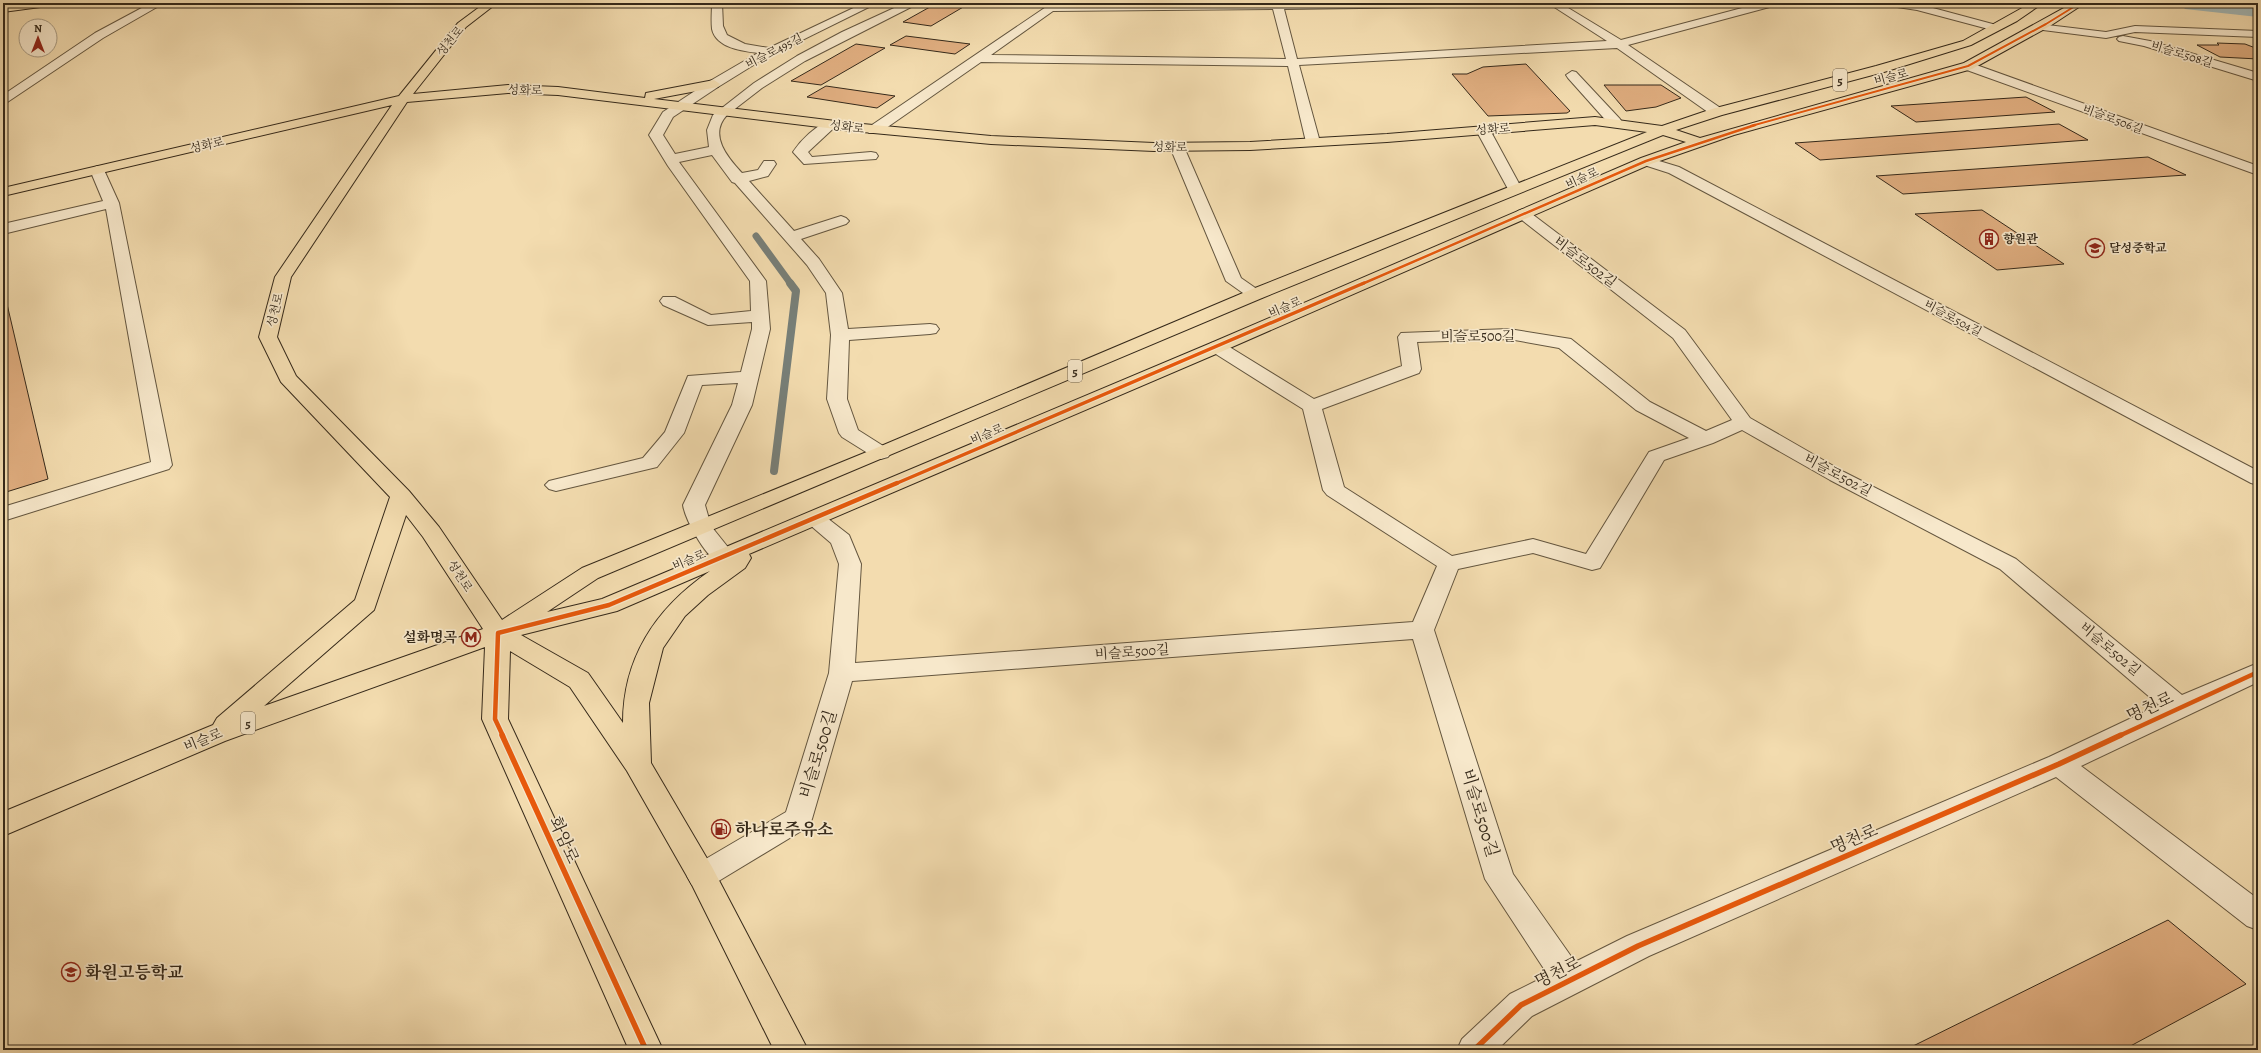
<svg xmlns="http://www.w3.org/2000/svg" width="2261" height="1053" viewBox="0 0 2261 1053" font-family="Alegreya,'Noto Serif KR',serif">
  <rect width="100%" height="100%" fill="#f3dcaf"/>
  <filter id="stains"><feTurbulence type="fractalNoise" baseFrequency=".005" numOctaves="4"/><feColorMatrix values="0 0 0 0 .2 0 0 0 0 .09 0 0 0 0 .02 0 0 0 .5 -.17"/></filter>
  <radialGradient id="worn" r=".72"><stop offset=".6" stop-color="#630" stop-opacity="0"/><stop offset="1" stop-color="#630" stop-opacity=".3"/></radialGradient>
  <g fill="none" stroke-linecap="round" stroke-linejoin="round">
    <path stroke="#777f78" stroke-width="7" d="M756 236 791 284"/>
    <path stroke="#777f78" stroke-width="8" d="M774 471 796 291 790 283"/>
    <path fill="#a3b8b7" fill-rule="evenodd" d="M2180 3H2258V17L2185 9Z"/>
  </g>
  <path fill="#e1af81" stroke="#35291a" d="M937 3H970L931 26 903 22Z
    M906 36 970 44 955 54 890 45Z
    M2217 43 2245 44 2258 49V59L2220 57 2197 45H2219Z
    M856 44 885 48 821 85 791 81Z
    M1526 64 1570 111 1567 113 1488 116 1452 74H1467L1483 67Z
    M1604 85H1661L1681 98 1656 107 1626 111Z
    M826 86 895 96 877 108 807 97Z
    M2026 97 2055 112 1916 122 1891 106Z
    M2059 124 2088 140 1820 160 1795 143Z
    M2148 157 2186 175 1903 194 1876 176Z
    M1982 210 2064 264 1997 270 1915 214Z
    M3 287 48 479 3 493Z
    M2168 920 2246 984 2123 1050H1905Z"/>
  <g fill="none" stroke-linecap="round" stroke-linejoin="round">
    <g stroke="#64563f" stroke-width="2">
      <path id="minor" d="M151 3H164L103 38 3 105V95L95 33Z
        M712 3H722L723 26 727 35 745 44 769 48 864 3H877L760 61 718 87 673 117 663 135 675 154 709 147 707 130 713 115 754 83 797 56 842 32 905 3H919L805 61 762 88 727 115C708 135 728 158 742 173L758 170 764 161H774L776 164 768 176 749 181 794 231 841 216 846 218 849 221 846 224 801 239 819 259 842 293 848 329 930 324 936 325 939 329 936 333 930 334 849 340 847 399 858 430 888 449 891 453 888 457 881 459 874 457 842 437 839 433 827 399 831 335 826 293 807 265 735 183 732 182 712 155 679 162 766 281 770 329 752 405 705 505 711 526 735 556 732 561C727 563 722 564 717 561 704 554 685 519 683 505L732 405 738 383 702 385 684 433 657 467 556 491 549 489 545 485 549 481 643 458 665 432 688 376 741 372 752 329V322L708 325 663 305 660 301 663 297H675L711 315 751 311 750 281 668 166 649 135 663 112 710 81 758 53C743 51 716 48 712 29 711 20 712 11 712 3Z
        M1046 3H1056V5L1518 3 1513 6 1284 9 1297 59 1607 41 1548 3H1560L1621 40 1761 3H1778L1777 5 1628 45 1722 109 1723 112 1722 115H1712L1617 48 1299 65 1320 142 1313 146 1306 142 1288 66 981 62 879 133H869L867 130 869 127 1046 7ZM1273 9 1286 59 991 55 1053 11Z
        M1883 3 1918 4 2000 26 2002 28 1996 31 1917 10 1884 5Z
        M2039 24 2106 32 2135 26 2258 31V37L2135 32 2106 38 2035 29 2033 27 2035 25Z
        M2123 36 2150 41 2258 73V81L2144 46 2119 41 2117 39 2119 37Z
        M1968 62 2258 166V175L1964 69 1962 66 1964 63Z
        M1572 71 1576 72 1620 119 1622 122 1620 125H1610L1568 78 1566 75Z
        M830 121 837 125 808 152 812 157 871 152 876 153 878 156 876 159 804 164 793 152C801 140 816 125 830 121Z
        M1483 126 1490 130 1522 189 1520 192 1515 193 1508 189 1476 130Z
        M1177 143 1184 147 1241 278 1264 294 1262 298H1250L1226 281 1170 147Z
        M1646 157 1679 167 2258 471V485L2251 483 1669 173 1641 164 1639 161Z
        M97 166 104 170 119 203 172 465 169 469 3 521V507L151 462 106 209 3 234V224L103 201 90 170Z
        M1523 209 1528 211 1685 330 1750 418 1844 472 2016 559 2182 695 2258 663V682L2081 766 2258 899V930L2247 926 2056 777 1649 956 1532 1016 1497 1050H1457L1462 1039 1510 994 1548 975 1485 879 1413 639 852 681 812 819 808 827 712 885 702 889 692 885 687 876 692 867 786 812 829 673 839 564 831 543 803 519 806 514 814 512 822 514 849 535 861 564 855 663 1413 622 1437 566 1327 495 1323 490 1303 409 1211 351 1208 347 1211 343 1217 342 1223 343 1314 399 1402 366 1398 337 1401 333 1509 329 1571 339 1650 402 1706 431 1732 420 1673 338 1518 217 1515 214 1518 211ZM1509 339 1559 348 1636 410 1689 438 1649 452 1586 554 1533 539 1452 556 1344 487 1322 409 1419 373 1421 369 1417 342ZM1742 430 1830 480 2000 569 2159 705 2049 757 1627 936 1575 962 1513 874 1434 630 1458 569 1533 553 1592 570 1600 568 1664 460 1713 443Z"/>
    </g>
    <g stroke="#35291a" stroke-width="2">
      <path id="major" d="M485 3H497L466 27 413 94 508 85 558 87 645 98 646 93 714 80 720 84 718 87 654 99 852 123 991 136 1154 143 1250 142 1387 134 1595 117 1662 126 1712 109 1876 66 1963 41 2031 3H2043L2017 21 1971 45 1884 72 1722 115 1676 130 1700 138 1964 63 2073 3H2085L2050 26 1972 69 1734 135 1651 164 1223 351 749 554 751 558 745 568 708 595 685 616 663 648 649 703 651 763 712 867 808 1050H774L692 885 627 771 570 687 510 651 508 719 663 1050H629L482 719 485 647 225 741 3 836V812L213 725 217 718 355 600 390 497 281 382 259 337 275 277 392 105 3 196V188L399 96 458 23ZM508 93 558 95 852 131 991 144 1154 151 1250 150 1387 142 1595 125 1647 132 1250 290 874 449 582 568 502 620 439 527 409 491 296 376 277 337 291 277 407 102ZM1663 135 1686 142 1641 158 1211 343 602 599 547 612 598 578 1262 298ZM406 515 423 537 483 629 264 706 374 610ZM710 571C656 608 623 657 623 723L588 673 521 635 617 611Z"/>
    </g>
    <g stroke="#35291a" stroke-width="2">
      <path id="highway" d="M24 3H53L48 6 3 12V6Z"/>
    </g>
    <use href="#minor" fill="#f7e8cb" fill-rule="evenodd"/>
    <use href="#major" fill="#f3dcaf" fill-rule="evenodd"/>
    <use href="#highway" fill="#f3dcaf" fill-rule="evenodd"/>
    <g stroke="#f7e8cb" stroke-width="3.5">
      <path id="cycleway-far4" d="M1751 126 1968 66 2046 24 2080 3"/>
    </g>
    <g stroke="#f7e8cb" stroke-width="4">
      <path id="cycleway-far3" d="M1362 284 1646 161 1755 125"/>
    </g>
    <g stroke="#f7e8cb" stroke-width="5.5">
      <path id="cycleway-far2" d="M895 484 1364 283"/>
    </g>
    <g stroke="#f7e8cb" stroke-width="7">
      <path id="cycleway-far1" d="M503 736 495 719 498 633 609 605 897 483
        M2119 736 2258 672"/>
    </g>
    <g stroke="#f7e8cb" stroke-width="8">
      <path id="cycleway" d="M502 735 646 1050
        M1474 1050 1521 1005 1638 946 2059 764 2121 735"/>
    </g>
    <use href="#cycleway-far4" stroke="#e8590c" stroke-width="2"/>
    <use href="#cycleway-far3" stroke="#e8590c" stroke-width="2.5"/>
    <use href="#cycleway-far2" stroke="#e8590c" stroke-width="3.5"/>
    <use href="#cycleway-far1" stroke="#e8590c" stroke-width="4.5"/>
    <use href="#cycleway" stroke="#e8590c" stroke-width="5.5"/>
  </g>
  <defs>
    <g id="building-ring" transform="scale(1)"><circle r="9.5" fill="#f7e8cb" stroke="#8f2418" stroke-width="1.5"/><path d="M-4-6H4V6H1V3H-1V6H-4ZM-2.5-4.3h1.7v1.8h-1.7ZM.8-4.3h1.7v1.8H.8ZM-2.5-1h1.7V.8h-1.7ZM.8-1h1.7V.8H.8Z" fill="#8f2418"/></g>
    <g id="school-ring" transform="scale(1)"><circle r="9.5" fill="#f7e8cb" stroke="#8f2418" stroke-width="1.5"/><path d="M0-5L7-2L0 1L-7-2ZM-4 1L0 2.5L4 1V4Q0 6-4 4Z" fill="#8f2418"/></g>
    <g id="metro-ring" transform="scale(1)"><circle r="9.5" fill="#f7e8cb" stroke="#8f2418" stroke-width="1.5"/><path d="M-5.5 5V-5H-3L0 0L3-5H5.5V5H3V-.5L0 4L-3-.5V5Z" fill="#8f2418"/></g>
    <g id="fuel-ring" transform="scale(1)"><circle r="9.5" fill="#f7e8cb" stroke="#8f2418" stroke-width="1.5"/><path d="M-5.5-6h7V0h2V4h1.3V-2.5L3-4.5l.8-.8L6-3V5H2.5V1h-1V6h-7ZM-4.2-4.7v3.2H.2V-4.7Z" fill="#8f2418"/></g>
  </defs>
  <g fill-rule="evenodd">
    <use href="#building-ring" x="1989" y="239"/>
    <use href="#school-ring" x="2095" y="248"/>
    <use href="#metro-ring" x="471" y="637"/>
    <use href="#fuel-ring" x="721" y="829"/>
    <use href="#school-ring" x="71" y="972"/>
  </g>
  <g text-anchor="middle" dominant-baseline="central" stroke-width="3.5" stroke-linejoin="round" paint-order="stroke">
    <g font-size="12" fill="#35291a" stroke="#f7e8cb">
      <text transform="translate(450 41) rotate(-50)">성천로</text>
      <text transform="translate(774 51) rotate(-27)">비슬로495길</text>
      <text transform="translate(2182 54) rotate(17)">비슬로508길</text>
      <text transform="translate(1891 77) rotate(-15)">비슬로</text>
      <text transform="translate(525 90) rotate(1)">성화로</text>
      <text transform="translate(2113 119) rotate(20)">비슬로506길</text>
      <text transform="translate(847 127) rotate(7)">성화로</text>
      <text transform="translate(1493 129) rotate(-5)">성화로</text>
      <text transform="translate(207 145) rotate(-13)">성화로</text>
      <text transform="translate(1170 147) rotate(1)">성화로</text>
      <text transform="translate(1582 178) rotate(-24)">비슬로</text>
      <text transform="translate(1285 307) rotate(-23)">비슬로</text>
      <text transform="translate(275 310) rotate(-76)">성천로</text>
      <text transform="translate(1953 318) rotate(28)">비슬로504길</text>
      <text transform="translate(987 434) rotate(-23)">비슬로</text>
      <text transform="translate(689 560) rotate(-23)">비슬로</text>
      <text transform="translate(460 576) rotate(57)">성천로</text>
    </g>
    <g font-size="12" font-weight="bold" fill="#35291a" stroke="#f7e8cb" text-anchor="start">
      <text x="2003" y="239">향원관</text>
      <text x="2109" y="248">달성중학교</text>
    </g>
    <g fill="#f7e8cb" stroke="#6f624f" stroke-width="1">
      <rect x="1833" y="69" width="14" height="22" rx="3"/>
      <rect x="1068" y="360" width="14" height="22" rx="3"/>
      <rect x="241" y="712" width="14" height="22" rx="3"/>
    </g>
    <g font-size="13" font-weight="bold" fill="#35291a">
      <text x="1840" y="80">5</text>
      <text x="1075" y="371">5</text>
      <text x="248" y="723">5</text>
    </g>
    <g font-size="14" fill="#35291a" stroke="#f7e8cb">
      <text transform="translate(1585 262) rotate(37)">비슬로502길</text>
      <text x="1478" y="336">비슬로500길</text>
      <text transform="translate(1838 475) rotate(28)">비슬로502길</text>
      <text transform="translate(2110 649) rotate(40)">비슬로502길</text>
      <text transform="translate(1132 652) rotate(-4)">비슬로500길</text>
      <text transform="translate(203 740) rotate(-22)">비슬로</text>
    </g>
    <g font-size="14" font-weight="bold" fill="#35291a" stroke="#f7e8cb" text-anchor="end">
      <text x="457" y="637">설화명곡</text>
    </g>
    <g font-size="17" fill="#35291a" stroke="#f7e8cb">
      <text transform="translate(2150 707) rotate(-25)">명천로</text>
      <text transform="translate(818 754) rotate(-73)">비슬로500길</text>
      <text transform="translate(1480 813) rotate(73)">비슬로500길</text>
      <text transform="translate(1854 839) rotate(-23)">명천로</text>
      <text transform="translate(564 840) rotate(66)">화암로</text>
      <text transform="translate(1558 972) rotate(-27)">명천로</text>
    </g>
    <g font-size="17" font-weight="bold" fill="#35291a" stroke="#f7e8cb" text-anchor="start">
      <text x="735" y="829">하나로주유소</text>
      <text x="85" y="972">화원고등학교</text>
    </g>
  </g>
  <rect width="2261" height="1053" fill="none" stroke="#f3dcaf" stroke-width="16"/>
  <rect x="4" y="4" width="2253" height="1045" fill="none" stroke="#35291a" stroke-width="2"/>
  <rect x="8" y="8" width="2245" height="1037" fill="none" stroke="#35291a"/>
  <g transform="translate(38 38)"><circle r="19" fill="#f7e8cb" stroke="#a99c84"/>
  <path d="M0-3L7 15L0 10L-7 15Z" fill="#8f2418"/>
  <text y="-6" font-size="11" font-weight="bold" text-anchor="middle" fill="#35291a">N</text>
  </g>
  <rect width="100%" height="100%" filter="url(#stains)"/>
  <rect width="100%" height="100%" fill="url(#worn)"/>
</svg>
